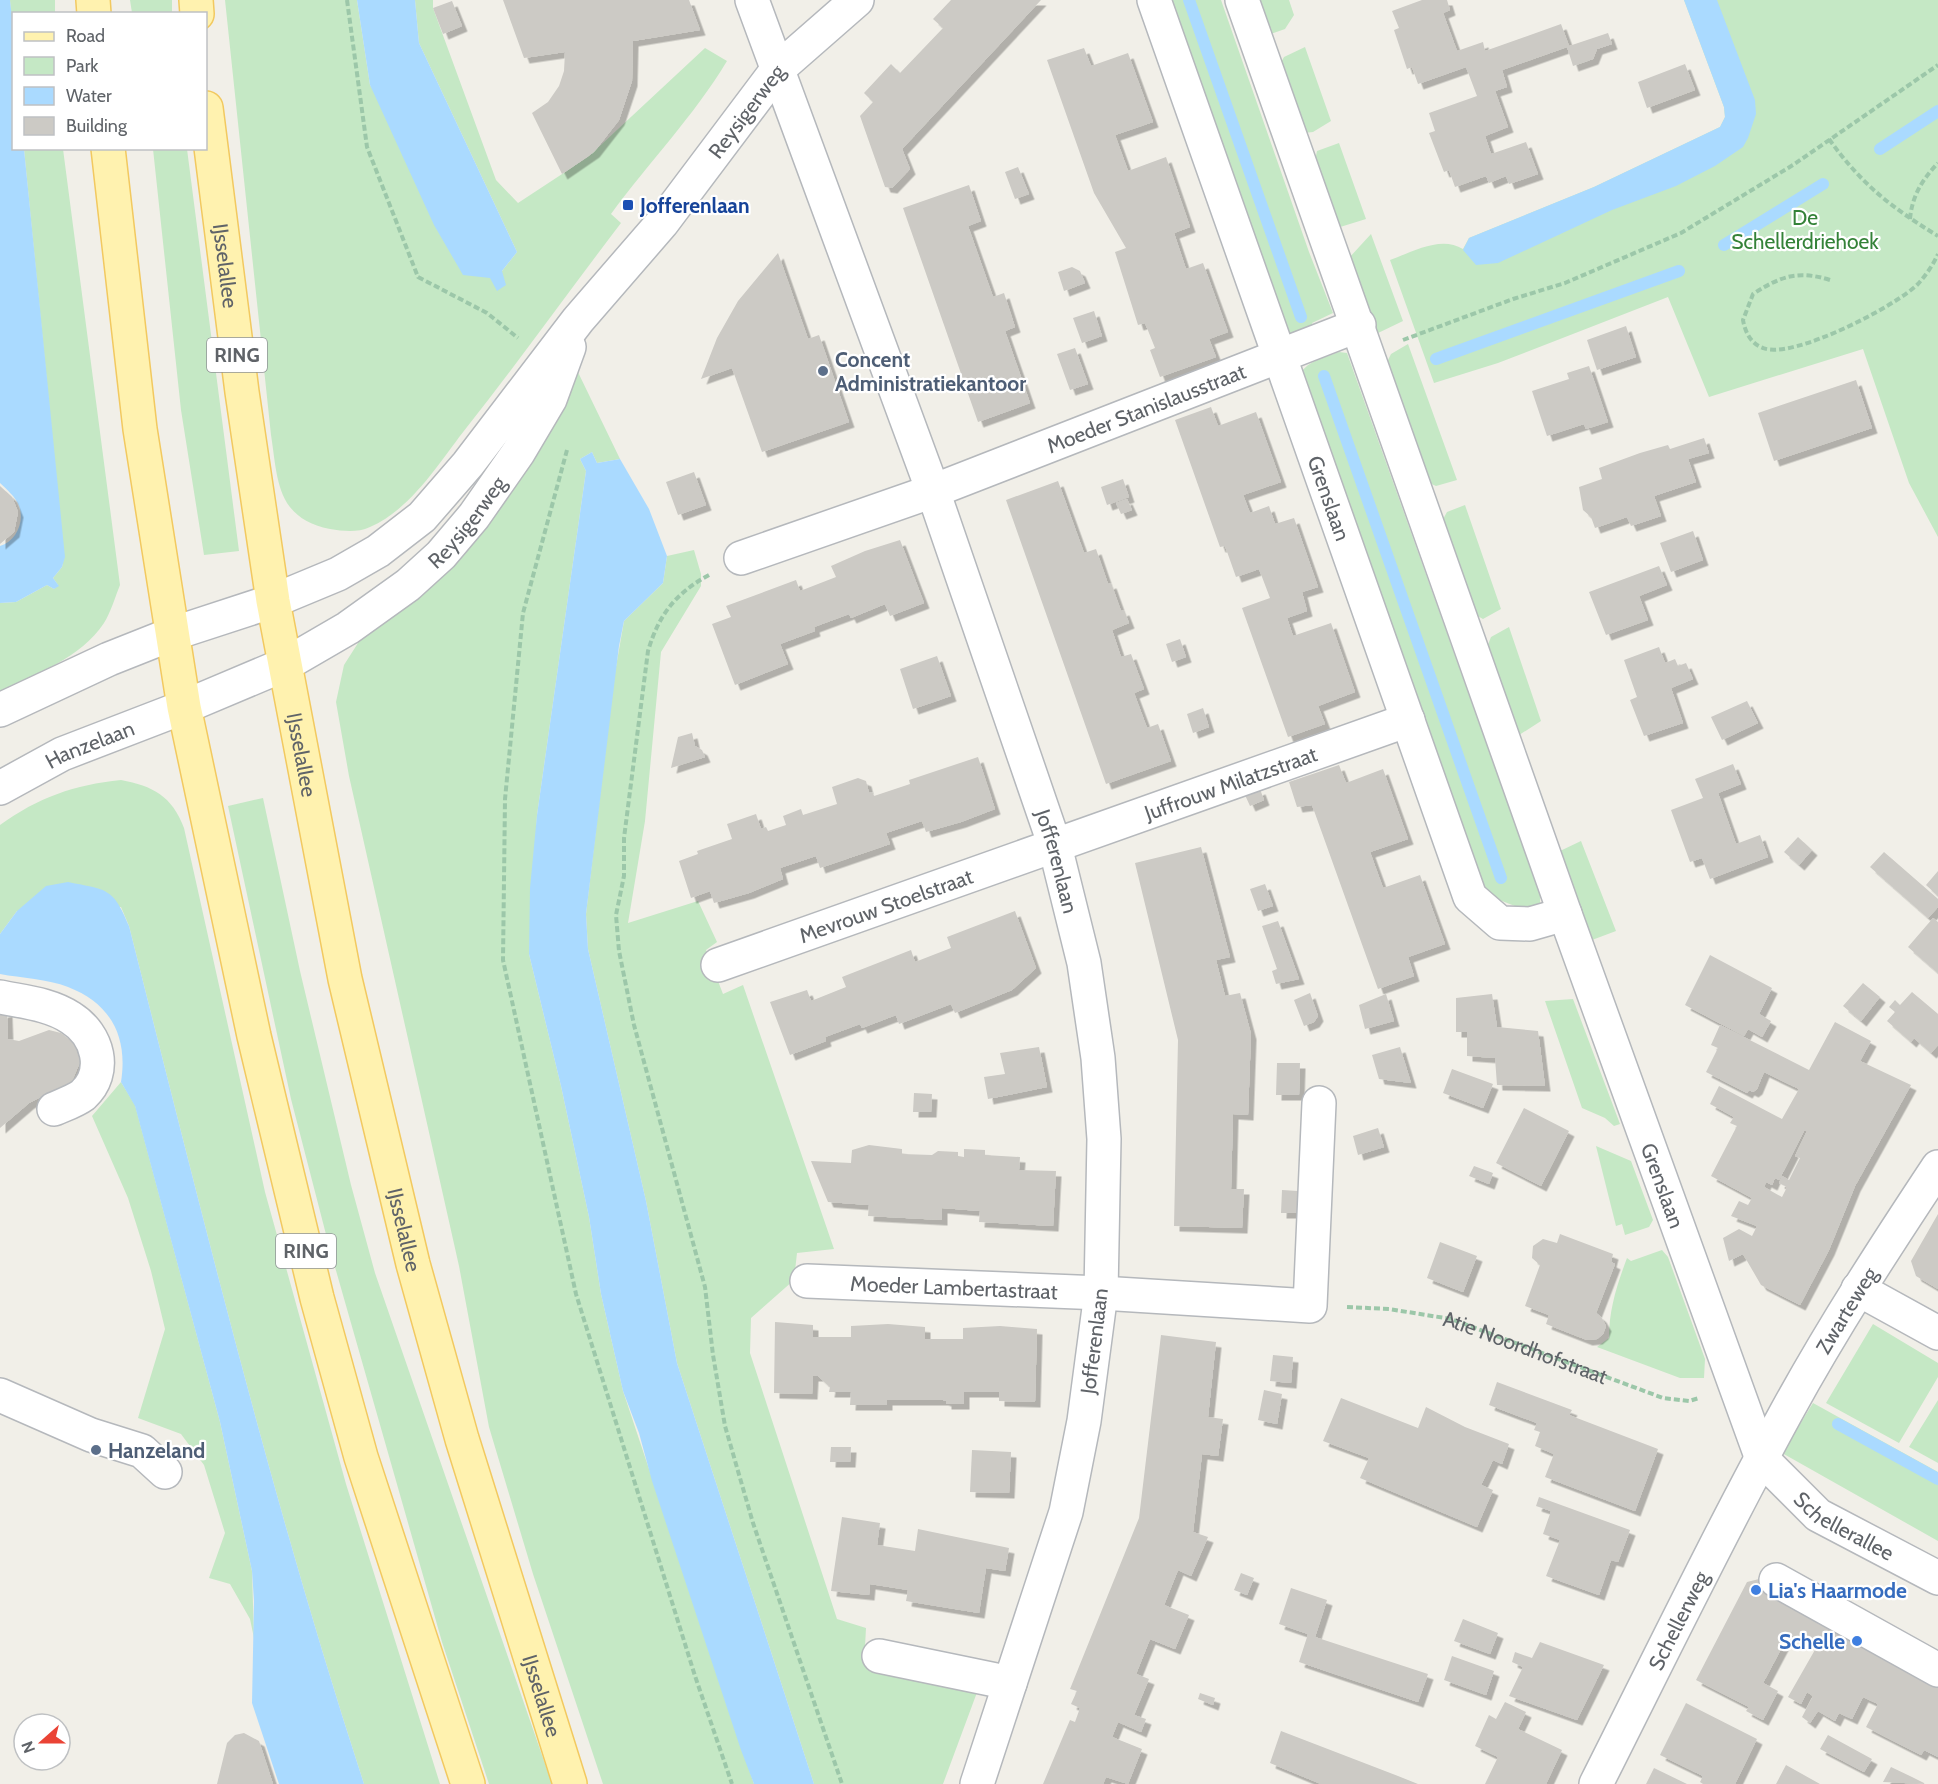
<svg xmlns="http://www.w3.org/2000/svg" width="1938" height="1784" viewBox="0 0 1938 1784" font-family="Cabin,sans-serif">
  <defs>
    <filter id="shadow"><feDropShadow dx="5.5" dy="5.5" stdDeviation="0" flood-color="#0004"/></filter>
  </defs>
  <rect width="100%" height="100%" fill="#f1efe8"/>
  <path fill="#c5e8c5" d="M10 0H55V13L14 14 13 36Z
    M130 0H172V13H132Z
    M225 0H357L370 85 502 271 517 252 419 43 415 0H433V8L496 180 518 203 588 157 705 48 727 61C694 116 649 162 611 214L621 223C569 291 520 360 467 427 440 461 412 509 370 527 357 533 343 531 330 529 276 518 278 480 271 435Z
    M1164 0H1221L1309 252 1333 313 1312 323 1315 330 1290 337Z
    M1256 0H1289L1294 15 1285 29 1268 35Z
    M1684 0H1938V537L1909 483 1863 349 1709 397 1668 297 1498 363 1434 383 1390 260C1412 252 1441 235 1463 249L1469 238 1594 187 1720 127 1725 117 1724 107Z
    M1305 47 1331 121 1313 132 1304 133 1279 66 1284 57Z
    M1339 143 1366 219 1337 228 1314 165 1317 151Z
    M24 149H63L120 585C115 597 111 612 104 623 80 659 37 673 0 691V603L16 602 47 585 54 589 58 585 53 578 62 567 64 557Z
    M153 149H187L239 551 204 555 181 410Z
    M1371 234 1403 321 1376 334 1349 258Z
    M1408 344 1457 480 1436 486 1425 481 1386 364 1391 354Z
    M1339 352 1347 353 1540 894V909L1520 908 1484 894 1299 377C1305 361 1324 358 1339 352Z
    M575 366 620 459 597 463 592 452 580 459 586 471 537 815 529 954 561 1086 589 1217 601 1294 623 1391 754 1784H603L533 1574 489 1427 459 1266 349 776 336 702 344 665 365 632Z
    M1465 505 1501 609 1483 619 1474 614 1442 521 1447 512Z
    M694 550 701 574V586L661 652 645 821 628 923 698 901 717 942 706 950 723 994 743 985 834 1249 797 1253 794 1280 751 1318 750 1353 837 1619 866 1628 864 1665 979 1687 943 1784H814L677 1363 646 1201 588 949 586 914 613 684 624 621 663 583 667 556Z
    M1509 627 1541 721 1516 737 1487 647 1491 637Z
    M121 780C153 786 172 796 184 828L265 1192 346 1484 440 1784H364C272 1502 202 1214 129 926L121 907 17 911 0 934V825C39 797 74 785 121 780Z
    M263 798 300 971 351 1185 375 1273 552 1784H489L442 1642 329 1246 291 1099 228 806Z
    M1581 841 1616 931 1592 940 1560 851Z
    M1573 999 1620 1124 1614 1126 1605 1118 1582 1108 1545 1001Z
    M121 1082 135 1105 220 1422 252 1571 254 1638 250 1619 230 1584 209 1578 225 1533 204 1465 181 1434 138 1418 165 1329 151 1271 128 1198 92 1116Z
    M1596 1146 1631 1161 1653 1220 1649 1227 1625 1235 1622 1224 1616 1226Z
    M1662 1250 1668 1257 1705 1359 1704 1378H1680L1597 1347 1609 1338C1609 1309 1617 1285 1627 1258L1631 1261Z
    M1873 1324 1938 1363V1377L1899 1443 1826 1403Z
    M1938 1400V1463L1909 1447Z
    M1813 1403 1938 1472V1541L1782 1453Z"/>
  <path fill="#aadaff" d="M0 0H10L14 36V148L24 149 65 557 62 567 53 578 59 586 54 589 47 585 16 602 0 603V546C16 541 25 522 19 506 16 497 6 489 0 483Z
    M357 0H415L419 43 517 252 502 271 506 285 497 291 490 278 463 275 434 225 370 85Z
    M1684 0H1717L1755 100 1756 114 1748 138 1743 147 1715 166 1676 186 1612 210 1498 263 1476 265 1463 250 1469 238 1594 187 1720 127 1725 117 1724 107Z
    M592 452 597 463 620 459 649 509 667 556 663 583 624 621 619 646 586 914 588 949 646 1201 677 1363 814 1784H754L741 1750 652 1481 639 1433 623 1391 601 1294 589 1217 561 1086 529 954 530 888 537 815 586 471 580 459Z
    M68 882C107 890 113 887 129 926 202 1214 272 1502 364 1784H279L252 1703 254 1601 252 1571 220 1422 135 1106 121 1082C128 1038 112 1004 68 987 48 979 21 978 0 974V934L17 911 46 886Z"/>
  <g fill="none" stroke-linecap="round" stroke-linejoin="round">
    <path stroke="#aadaff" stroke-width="12" d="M1189 0 1301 317
      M1880 149 1938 111
      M1724 245 1823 184
      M1436 359 1679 271
      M1324 376 1501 878
      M1838 1424 1938 1479"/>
  </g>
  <path fill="#cccac5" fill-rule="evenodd" filter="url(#shadow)" d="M503 0H689L700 30 633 41 632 81 619 120 594 152 562 174 532 113 548 102 559 86 564 71 565 52 524 58Z
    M951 0H1041L902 149 910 169 892 188 885 187 860 116 873 102 864 93 891 64 900 73 943 28 933 19Z
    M1422 0H1447L1450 10 1443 13 1457 51 1483 42 1485 51 1561 24 1569 46 1608 33 1612 44 1597 49 1593 59 1573 66 1567 47 1502 70 1507 87 1495 91 1508 127 1485 136 1491 154 1526 142 1538 174 1509 184 1506 176 1489 183 1486 176 1455 187 1449 170 1444 172 1429 133 1435 131 1429 113 1477 96 1466 67 1418 84 1412 67 1407 69 1394 30 1399 28 1392 11Z
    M452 1 462 26 443 34 433 8Z
    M1084 48 1091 66 1128 53 1153 122 1115 135 1128 171 1166 157 1190 227 1174 233 1186 269 1203 263 1228 332 1209 339 1216 357 1160 377 1150 350 1155 348 1145 323 1138 325 1115 252 1126 248 1094 193 1047 60Z
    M1685 64 1695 90 1647 108 1638 82Z
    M1018 167 1029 194 1015 199 1005 172Z
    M969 185 981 221 968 226 993 297 1004 293 1015 327 1005 331 1030 403 978 422 903 208Z
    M778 253 808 339 819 335 849 422 762 452 732 368 701 379 717 338 738 301Z
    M1072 267 1080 271 1085 283 1064 291 1058 272Z
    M1094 311 1102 336 1082 343 1073 318Z
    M1626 326 1636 357 1597 370 1587 340Z
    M1075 348 1088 384 1070 390 1057 354Z
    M1589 366 1608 422 1586 429 1584 424 1547 436 1532 391 1569 379 1567 373Z
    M1856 380 1872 428 1774 461 1758 413Z
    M1211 407 1218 426 1256 412 1281 482 1243 495 1250 513 1269 506 1275 524 1294 518 1318 587 1302 592 1307 611 1287 618 1293 636 1331 623 1355 692 1318 706 1325 724 1288 737 1242 608 1270 598 1259 569 1236 577 1225 546 1220 547 1175 420Z
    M1704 438 1709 453 1688 459 1696 482 1654 496 1661 516 1631 526 1627 517 1595 528 1591 517 1583 510 1579 487 1602 479 1599 468 1640 453 1668 445 1670 449Z
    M694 472 706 505 678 515 666 482Z
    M1123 479 1129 497 1107 505 1101 487Z
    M1058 481 1084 553 1096 549 1108 584 1111 583 1121 611 1124 610 1129 623 1112 630 1121 657 1131 654 1144 689 1134 693 1147 728 1158 724 1171 761 1106 784 1006 500Z
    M0 486 12 497 18 512 14 532 0 544Z
    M1127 499 1132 510 1121 514 1116 503Z
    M1693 531 1703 560 1671 572 1660 543Z
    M900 540 924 603 890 616 885 604 851 618 849 614 814 627 815 631 780 644 788 664 735 685 712 624 731 617 726 606 796 580 800 591 836 577 831 566 865 551Z
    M1659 566 1667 585 1639 596 1648 620 1606 635 1589 592Z
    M1180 639 1186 657 1172 662 1166 644Z
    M1659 647 1665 663 1675 659 1678 666 1686 663 1693 679 1671 688 1683 723 1644 736 1630 700 1637 697 1624 660Z
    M937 656 951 696 913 709 900 669Z
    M1747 701 1758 723 1722 740 1711 717Z
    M1203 708 1209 727 1193 733 1187 714Z
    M692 733 695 746 702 750 705 757 671 768 678 737Z
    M978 757 995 809 961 822 926 832 922 821 886 833 890 844 820 868 816 856 780 868 783 879 749 893 714 903 710 891 691 898 679 861 698 854 697 851 732 839 727 824 756 814 761 829 766 827 768 831 786 825 783 816 801 809 803 815 837 804 832 787 858 778 866 781 869 793 872 792 874 796 910 784 909 780Z
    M1733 764 1741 784 1718 793 1736 844 1760 835 1768 857 1710 879 1702 858 1690 862 1671 810 1703 798 1695 779Z
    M1339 765 1346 783 1383 769 1408 839 1370 852 1383 888 1420 875 1445 944 1408 957 1414 976 1378 989 1312 805 1297 807 1289 782Z
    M1260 789 1264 800 1250 806 1245 795Z
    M1798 837 1812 850 1799 865 1784 852Z
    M1201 847 1230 957 1216 960 1225 996 1240 993 1251 1034 1248 1115 1233 1114 1231 1189H1244L1242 1228 1174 1226 1178 1040 1135 863Z
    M1884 852 1938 899V907L1928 918 1870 867Z
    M1938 871V896L1926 885Z
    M1265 884 1273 906 1258 911 1250 889Z
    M1015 911 1036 968 1012 990 955 1013 951 1004 899 1024 896 1015 862 1028 860 1024 825 1037 826 1041 790 1055 770 1002 807 990 811 1001 846 987 842 977 911 950 915 962 951 948 947 937Z
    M1933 918 1938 922V973L1908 947Z
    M1278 921 1299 979 1276 984 1272 971 1277 969 1262 926Z
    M1710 955 1772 988 1759 1014 1771 1021 1762 1037 1748 1029 1744 1036 1685 1005Z
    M1863 983 1880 997 1861 1021 1843 1006Z
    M1912 992 1938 1014V1045L1931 1053 1914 1038 1911 1042 1887 1021 1895 1012 1889 1007 1895 1000 1900 1005Z
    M1310 993 1318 1016 1314 1022 1304 1026 1294 1000Z
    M1386 994 1394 1021 1365 1029 1359 1005Z
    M1492 994 1497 1027 1538 1031 1545 1086 1497 1085 1495 1058 1467 1056V1032H1456V998Z
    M7 1011 8 1039 19 1041 49 1030 61 1033 74 1043 80 1062 72 1081 29 1103 0 1128V1013Z
    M1835 1022 1871 1041 1860 1061 1911 1085 1855 1186 1829 1250 1800 1305 1761 1285 1743 1254 1729 1261 1723 1238 1739 1229 1752 1236 1757 1226 1731 1216 1739 1201 1748 1205 1752 1198 1711 1176 1737 1126 1730 1123 1734 1117 1710 1104 1719 1086 1782 1119 1799 1089 1764 1072 1757 1089 1753 1092 1749 1090 1747 1093 1706 1072 1718 1048 1711 1045 1720 1025 1809 1070ZM1804 1131H1807L1795 1156 1800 1158 1789 1180 1782 1176 1779 1183 1787 1187 1782 1197 1764 1187 1766 1182 1772 1185 1775 1178 1779 1180Z
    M1039 1047 1047 1087 988 1099 984 1077 1005 1074 1000 1053Z
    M1400 1047 1411 1083 1379 1079 1372 1055Z
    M1277 1063H1300L1299 1095H1276Z
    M1452 1069 1493 1084 1483 1108 1443 1093Z
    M914 1093 932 1094 931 1112H913Z
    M1524 1108 1569 1131 1541 1186 1496 1163Z
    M1378 1128 1384 1147 1358 1155 1353 1136Z
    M869 1145 902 1149V1154L932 1155 938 1151 958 1152V1156L964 1157V1149L985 1150V1155L1020 1157 1019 1170 1056 1171 1053 1226 979 1222 980 1211 942 1208V1220L868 1216 869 1205 828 1202 811 1161 851 1163 852 1150Z
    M1474 1166 1493 1173 1489 1184 1469 1176Z
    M1282 1190 1298 1191V1213H1281Z
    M1938 1214V1289L1916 1276 1911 1261Z
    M1560 1234 1613 1254 1611 1262 1615 1264 1596 1313 1601 1317 1606 1326 1603 1334 1597 1339 1587 1340 1546 1324 1549 1315 1525 1306 1540 1265 1532 1258 1533 1246 1543 1239 1557 1243Z
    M1440 1242 1477 1256 1463 1292 1427 1278Z
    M775 1322 813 1325V1337H851V1326L888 1324 925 1327V1339H963V1328L1000 1326 1037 1329 1035 1402 999 1401V1392H964V1404H946V1401L943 1400H887V1405H850L851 1392H829L830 1387 818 1376H813L812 1394 774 1393Z
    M1161 1335 1216 1342 1208 1417 1223 1419 1218 1456 1202 1454 1193 1532 1208 1537 1191 1576 1178 1570 1164 1605 1189 1615 1175 1649 1150 1639 1136 1674 1149 1679 1134 1715 1146 1719 1141 1732 1118 1722 1112 1737 1142 1749 1128 1784 1106 1777 1103 1784H1043L1070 1720 1075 1722 1080 1708 1071 1704 1077 1691 1070 1689 1139 1518Z
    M1273 1355 1293 1357 1291 1383 1270 1381Z
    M1497 1382 1572 1410 1569 1415 1658 1449 1635 1511 1545 1477 1554 1454 1535 1446 1540 1432 1534 1430 1537 1423 1489 1405Z
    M1264 1390 1282 1394 1277 1424 1258 1420Z
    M1341 1398 1418 1428 1426 1407 1465 1427 1509 1444 1502 1464 1493 1460 1481 1485 1493 1490 1477 1527 1360 1478 1369 1458 1323 1441Z
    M831 1447H851L850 1462H830Z
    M972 1450 1011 1452 1009 1493 970 1492Z
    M1539 1497 1630 1530 1618 1562 1611 1560 1599 1595 1546 1576 1560 1540 1543 1534 1551 1511 1536 1506Z
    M842 1517 880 1523 877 1545 915 1551 918 1529 1009 1548 1005 1571 986 1568 979 1613 906 1601 908 1590 870 1584 869 1595 831 1591Z
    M1241 1573 1254 1578 1247 1595 1234 1590Z
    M1759 1579 1938 1680V1757L1924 1750 1921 1755 1866 1727 1878 1704 1863 1697 1852 1719 1839 1713 1835 1721 1818 1711 1810 1723 1802 1717 1813 1696 1807 1692 1801 1704 1788 1697 1816 1648 1789 1634 1763 1683 1778 1691 1763 1720 1746 1711 1749 1707 1696 1680 1747 1582Z
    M1291 1588 1327 1600 1315 1637 1428 1674 1418 1702 1299 1662 1308 1634 1279 1624Z
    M1463 1619 1498 1633 1490 1654 1454 1641Z
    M1540 1642 1604 1665 1577 1720 1509 1696 1523 1667 1512 1662 1515 1652 1532 1658Z
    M1452 1656 1494 1671 1486 1695 1444 1680Z
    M1200 1693 1215 1698 1213 1705 1198 1699Z
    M1505 1702 1526 1712 1518 1729 1562 1750 1546 1784H1485L1498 1757 1475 1746 1489 1715 1496 1719Z
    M1686 1703 1757 1739 1735 1784H1703L1700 1782 1703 1776 1660 1755Z
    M1281 1731 1398 1776 1418 1784H1321L1270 1763Z
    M244 1733 259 1741 273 1784H217L227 1743 235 1735Z
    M1828 1735 1872 1759 1864 1772 1820 1749Z
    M1786 1765 1820 1784H1776Z
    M1891 1767 1912 1777 1926 1784 1883 1782Z
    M1654 1768 1687 1784H1646Z"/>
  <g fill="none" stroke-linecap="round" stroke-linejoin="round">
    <g stroke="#b5b8bc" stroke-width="36">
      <g id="minor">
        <path id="s2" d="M752 0 933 491 1055 846 1084 963 1098 1058 1104 1139 1101 1293 1084 1421 1066 1512 977 1784"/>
        <path id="s3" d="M1154 0 1470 897 1500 923 1530 924 1565 914"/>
        <path id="s4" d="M1242 0 1565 914 1762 1459 1818 1515 1938 1578"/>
        <path id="s5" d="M741 558 933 491 1359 325"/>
        <path id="s6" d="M0 710 109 659 172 634 273 601 338 574 378 551 422 517 468 464 578 320 662 223 777 70 857 0"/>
        <path id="s7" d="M0 788 62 754 184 707 286 664 348 628 408 585 441 555 474 516 518 453 550 399 569 347"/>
        <path id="s8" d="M718 965 1408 720"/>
        <path d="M0 997C24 1002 50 1004 71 1018 98 1035 108 1072 83 1095 75 1101 63 1105 54 1109"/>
        <path id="s9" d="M807 1281 1101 1293 1310 1306 1319 1103"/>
        <path d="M1858 1289 1938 1333"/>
        <path d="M0 1395 91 1435 142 1451 165 1472"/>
        <path d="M1776 1580 1938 1670"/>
        <path d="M879 1656 1010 1683"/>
        <path id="s10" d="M1596 1784C1659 1659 1720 1533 1787 1411 1833 1327 1885 1247 1938 1167"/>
      </g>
    </g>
    <g stroke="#f2c960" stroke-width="36">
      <g id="major">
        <path d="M93 0 94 14"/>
        <path d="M196 0 197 14"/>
        <path id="s11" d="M206 108 242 392 273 601 345 979 413 1264 462 1439 570 1784"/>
        <path d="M108 148 140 429 184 707 254 1036 317 1298 361 1457 468 1784"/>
      </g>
    </g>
    <g stroke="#9cc7a9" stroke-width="4" stroke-dasharray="6 3" stroke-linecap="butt">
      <path d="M347 0 367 147 418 277 487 313 518 338"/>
      <path d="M1829 139C1861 184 1892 208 1938 236"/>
      <path d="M1910 219C1912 196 1922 180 1938 163"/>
      <path d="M1830 280C1798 270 1781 276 1753 294L1743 320C1745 332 1751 344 1763 348 1793 360 1896 306 1918 284 1926 275 1933 265 1938 254"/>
      <path d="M1403 340 1513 299 1565 283 1681 233 1793 165 1938 65"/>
      <path d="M567 450 523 613 505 799 503 960 576 1294 695 1676 732 1784"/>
      <path d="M709 575C676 593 659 614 648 651L624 838V876L616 915 619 951 634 1025 705 1287 713 1355 725 1426 753 1523 842 1784"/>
      <path id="s1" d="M1347 1307 1389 1309 1451 1319 1663 1398 1689 1401 1699 1398"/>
    </g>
    <use href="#minor" stroke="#fff" stroke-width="33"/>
    <use href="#major" stroke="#fff2af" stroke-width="33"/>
  </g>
  <rect fill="#1a4fb4" stroke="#fff" stroke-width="2" x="622" y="199" width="12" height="12" rx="3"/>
  <g fill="#5c6f8a" stroke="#fff" stroke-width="2">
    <circle cx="823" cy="371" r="6"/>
    <circle cx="96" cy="1450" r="6"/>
  </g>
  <g fill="#3f7fe0" stroke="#fff" stroke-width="2">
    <circle cx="1756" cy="1590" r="6"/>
    <circle cx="1857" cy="1641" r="6"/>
  </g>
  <g text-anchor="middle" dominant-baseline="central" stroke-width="4.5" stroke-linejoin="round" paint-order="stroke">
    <g fill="#fff" stroke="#8f9295" stroke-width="1.5">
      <rect x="207" y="338" width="60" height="34" rx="4.5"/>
      <rect x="276" y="1234" width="60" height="34" rx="4.5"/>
    </g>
    <g font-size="20" font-weight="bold" fill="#5f6368">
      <text x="237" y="355">RING</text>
      <text x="306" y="1251">RING</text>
    </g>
    <g font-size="21" fill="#5f6368" stroke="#fff">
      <text stroke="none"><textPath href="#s6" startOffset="986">Reysigerweg</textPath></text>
      <text stroke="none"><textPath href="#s11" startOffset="159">IJsselallee</textPath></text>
      <text stroke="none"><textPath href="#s5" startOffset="432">Moeder Stanislausstraat</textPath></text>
      <text stroke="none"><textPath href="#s3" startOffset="528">Grenslaan</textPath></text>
      <text stroke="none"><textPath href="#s7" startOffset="544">Reysigerweg</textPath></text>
      <text stroke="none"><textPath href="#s7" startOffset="100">Hanzelaan</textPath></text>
      <text stroke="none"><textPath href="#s11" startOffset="654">IJsselallee</textPath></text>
      <text stroke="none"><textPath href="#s8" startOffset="544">Juffrouw Milatzstraat</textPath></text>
      <text stroke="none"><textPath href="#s2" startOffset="914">Jofferenlaan</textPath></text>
      <text stroke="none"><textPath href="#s8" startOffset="178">Mevrouw Stoelstraat</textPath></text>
      <text stroke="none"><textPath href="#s4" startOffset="1258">Grenslaan</textPath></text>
      <text stroke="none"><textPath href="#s11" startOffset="1140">IJsselallee</textPath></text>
      <text stroke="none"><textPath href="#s9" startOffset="147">Moeder Lambertastraat</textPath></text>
      <text stroke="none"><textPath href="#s10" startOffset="536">Zwarteweg</textPath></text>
      <text transform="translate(1094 1341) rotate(-83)">Jofferenlaan</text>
      <text stroke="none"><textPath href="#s1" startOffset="184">Atie Noordhofstraat</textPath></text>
      <text stroke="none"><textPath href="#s4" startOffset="1656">Schellerallee</textPath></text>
      <text stroke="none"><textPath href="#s10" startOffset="183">Schellerweg</textPath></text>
      <text stroke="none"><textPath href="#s11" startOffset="1626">IJsselallee</textPath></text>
    </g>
    <g font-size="21" font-weight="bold" fill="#164399" stroke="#fff" text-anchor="start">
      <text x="640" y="205">Jofferenlaan</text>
    </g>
    <g font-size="21" fill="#348238" stroke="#fff">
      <text x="1805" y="217">De<tspan x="1805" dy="24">Schellerdriehoek</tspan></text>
    </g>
    <g font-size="21" font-weight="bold" fill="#4e5e75" stroke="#fff" text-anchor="start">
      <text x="835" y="359">Concent<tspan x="835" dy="24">Administratiekantoor</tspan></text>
      <text x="108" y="1450">Hanzeland</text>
    </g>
    <g font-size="21" font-weight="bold" fill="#366cbe" stroke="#fff" text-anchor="start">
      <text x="1768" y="1590">Lia's Haarmode</text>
      <text x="1845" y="1641" text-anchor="end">Schelle</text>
    </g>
  </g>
  <rect x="12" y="12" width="195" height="138" fill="#ffffff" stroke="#bfc1c3" stroke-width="1.5"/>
  <rect x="24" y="32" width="30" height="9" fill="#fff2af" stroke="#bfc1c3" stroke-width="1.5"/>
  <text x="66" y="42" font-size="18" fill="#5f6368">Road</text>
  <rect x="24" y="57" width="30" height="18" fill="#c5e8c5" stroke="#bfc1c3" stroke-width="1.5"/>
  <text x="66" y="72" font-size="18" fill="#5f6368">Park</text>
  <rect x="24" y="87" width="30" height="18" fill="#aadaff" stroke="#bfc1c3" stroke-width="1.5"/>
  <text x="66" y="102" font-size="18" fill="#5f6368">Water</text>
  <rect x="24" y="117" width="30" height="18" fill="#cccac5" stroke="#bfc1c3" stroke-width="1.5"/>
  <text x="66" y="132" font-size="18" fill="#5f6368">Building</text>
  <g transform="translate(42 1742) rotate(249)"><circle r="28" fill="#ffffff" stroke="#bfc1c3" stroke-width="1.5"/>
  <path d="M0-4.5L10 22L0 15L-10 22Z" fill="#ea4335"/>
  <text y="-9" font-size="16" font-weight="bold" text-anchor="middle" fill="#5f6368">N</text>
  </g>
</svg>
